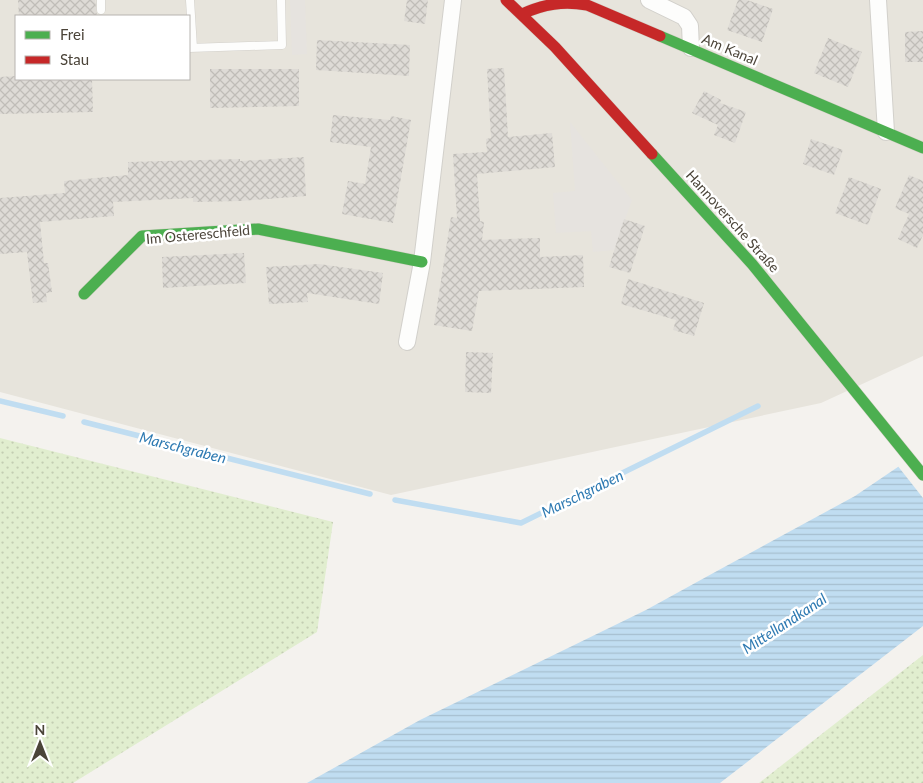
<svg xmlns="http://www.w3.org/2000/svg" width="923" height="783" viewBox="0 0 923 783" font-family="Lato,sans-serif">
  <defs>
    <pattern id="grass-dots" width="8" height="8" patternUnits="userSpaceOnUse" patternTransform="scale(1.25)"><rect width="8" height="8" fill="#e1eecf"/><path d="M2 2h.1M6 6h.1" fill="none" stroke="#c3cdb2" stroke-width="1.8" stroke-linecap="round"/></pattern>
    <pattern id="water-rules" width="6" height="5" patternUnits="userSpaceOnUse" patternTransform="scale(1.25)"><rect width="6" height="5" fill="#c0ddf1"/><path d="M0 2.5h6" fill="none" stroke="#a6bfcf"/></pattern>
    <pattern id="building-cross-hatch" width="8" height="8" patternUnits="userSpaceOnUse" patternTransform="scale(1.25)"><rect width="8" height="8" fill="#dedbd6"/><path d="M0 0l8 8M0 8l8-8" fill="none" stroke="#c0bdb8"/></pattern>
  </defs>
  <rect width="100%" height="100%" fill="#f4f2ee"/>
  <path fill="#e7e4dc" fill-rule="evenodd" d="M0 0H923V356L821 403 391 495 0 392ZM16 16H189V79H16Z"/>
  <path fill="url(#grass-dots)" d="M0 438 333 522 317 632 73 783H0Z
    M923 655V783H759Z"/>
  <path fill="#e6e3df" d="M290 0H305L307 54 292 55Z
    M570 122 632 200 614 250 593 252 591 231 556 233 553 193 575 191Z"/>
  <path fill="url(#water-rules)" d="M923 450V626L720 783H307L420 720 646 610 717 571 855 496Z"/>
  <path fill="#f4f2ee" d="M923 448V498L897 465Z"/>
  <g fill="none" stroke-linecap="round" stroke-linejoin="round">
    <path stroke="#c0ddf1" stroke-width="5.5" d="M0 401 63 416
      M84 422 370 494
      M395 500 521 523 758 406"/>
  </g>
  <path fill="url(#building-cross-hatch)" d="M18 0H95L97 16H19Z
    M407 0H428L425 24 404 21Z
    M738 0H747L773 9 762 42 727 30Z
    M923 31V62H905V32Z
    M828 38 862 52 848 87 814 73Z
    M317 40 410 45 409 76 316 70Z
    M504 68 508 137 552 133 555 167 477 174 480 221 484 222 482 240 540 238V257L583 255 584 287 479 291 472 331 434 325 451 217 457 218 453 154 487 152 486 139 491 138 487 69Z
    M210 69H299V106L210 108Z
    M16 76V79H92L93 112 0 114V77Z
    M704 91 721 100 720 103 746 112 735 143 714 135 718 125 692 113Z
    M333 115 390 120 391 116 411 120 393 223 342 214 348 181 365 184 371 147 330 142Z
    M811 139 843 150 834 175 803 164Z
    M304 157 306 196 240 201 193 202V198L113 202 114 216 40 222 44 263H48L52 292 46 293 47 302 33 303 27 252 0 254V198L65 193 64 181 128 175V162L240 159V161Z
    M909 175 923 181V235L917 248 898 239 909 214 895 208Z
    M849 177 881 189 868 225 835 213Z
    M624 219 645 226 630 273 609 267Z
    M244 253 246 283 163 288 162 257Z
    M319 264 383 273 379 304 307 293 308 302 269 304 266 267Z
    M628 279 704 303 694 336 673 330 676 320 621 304Z
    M466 352 493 353 491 393 465 392Z"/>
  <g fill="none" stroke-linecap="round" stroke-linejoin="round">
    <g stroke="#d2d0cb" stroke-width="9">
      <path id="lane" d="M101 0V10
        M190 0 193 48
        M189 48 282 45 281 0"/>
    </g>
    <g stroke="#d2d0cb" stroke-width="18">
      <path id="street" d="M649 0 684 17 690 26 691 48
        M878 0 886 132
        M407 342 422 262 453 0"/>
    </g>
    <g stroke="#d3cfc5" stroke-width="12">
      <path id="fast" d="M660 36 923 148
        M652 154 752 264 923 475
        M84 294 142 236 258 229 422 262"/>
    </g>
    <g stroke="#d3cfc5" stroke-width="12">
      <path id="jam" d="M506 0 555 47 652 154
        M522 14C544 4 563 1 587 5L660 36"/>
    </g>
    <use href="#lane" stroke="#fdfdfc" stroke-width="8"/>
    <use href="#street" stroke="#fdfdfc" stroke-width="16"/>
    <use href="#fast" stroke="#4caf50" stroke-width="11"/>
    <use href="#jam" stroke="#c62828" stroke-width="11"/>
  </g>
  <g text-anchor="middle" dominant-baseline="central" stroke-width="5" stroke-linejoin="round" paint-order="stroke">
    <g font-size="14" fill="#4b4439" stroke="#fff">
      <text transform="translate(730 49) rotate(23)">Am Kanal</text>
      <text transform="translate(733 221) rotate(48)">Hannoversche Straße</text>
      <text transform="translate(198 234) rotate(-5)">Im Ostereschfeld</text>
    </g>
    <g font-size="15" font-style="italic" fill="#2e7ab2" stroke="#fff">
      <text transform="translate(183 447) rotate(14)">Marschgraben</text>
      <text transform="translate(582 493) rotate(-26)">Marschgraben</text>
      <text transform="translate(784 623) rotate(-33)">Mittellandkanal</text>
    </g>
  </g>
  <rect x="15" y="15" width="175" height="65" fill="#ffffff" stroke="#b7b4b0"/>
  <rect x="25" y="31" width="25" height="8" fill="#4caf50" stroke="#b7b4b0"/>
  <text x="60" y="40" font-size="15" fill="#4b4439">Frei</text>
  <rect x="25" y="56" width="25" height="8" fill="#c62828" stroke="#b7b4b0"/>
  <text x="60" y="65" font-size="15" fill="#4b4439">Stau</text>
  <g transform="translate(40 743)" stroke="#ffffff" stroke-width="4" paint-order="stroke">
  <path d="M0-4L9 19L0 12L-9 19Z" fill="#4b4439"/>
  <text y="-8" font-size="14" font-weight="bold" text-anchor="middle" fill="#4b4439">N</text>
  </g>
</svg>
